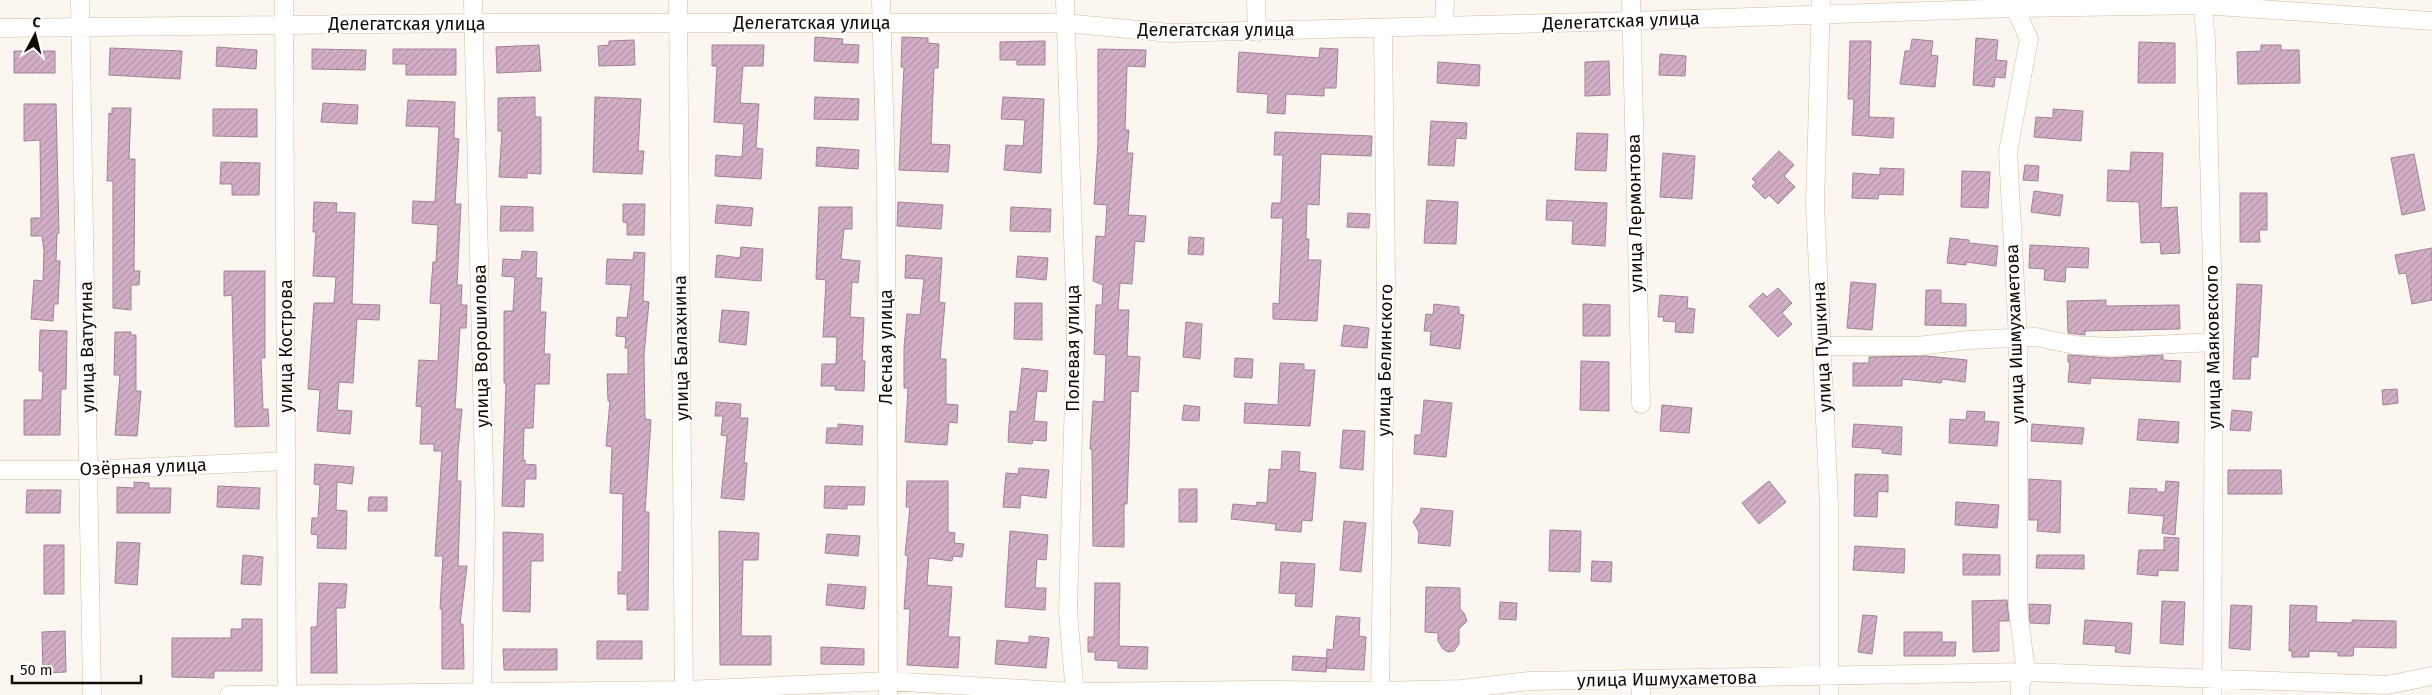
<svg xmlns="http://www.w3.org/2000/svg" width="2432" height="695" viewBox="0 0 2432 695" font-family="'Fira Sans',sans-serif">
  <defs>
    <pattern id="building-hatch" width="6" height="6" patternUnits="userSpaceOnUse" patternTransform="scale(1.25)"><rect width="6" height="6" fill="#d2afc5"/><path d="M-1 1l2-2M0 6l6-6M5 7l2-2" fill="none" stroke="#b395a8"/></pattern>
  </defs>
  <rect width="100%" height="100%" fill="#fbf7f0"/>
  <path fill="url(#building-hatch)" stroke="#a28195" d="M815 37 843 39 842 44 859 45 858 63 814 61Z
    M902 37 928 38V43L939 44 938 68H934L931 144 950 145 948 172 899 170 904 67H901Z
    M1976 38 1998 40 1996 60 2007 61 2005 78 1995 77 1994 87 1973 85Z
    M1912 39 1933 41 1931 55 1938 56 1935 87 1900 84 1905 51H1910Z
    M634 40 635 65 599 66 598 46 609 45V41Z
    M1045 41V65H1017V60H1000V42Z
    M1850 41H1871L1869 117 1894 118 1893 138 1852 135 1854 99H1848Z
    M2139 42 2175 43V83H2138Z
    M539 45 541 71 497 73 496 47Z
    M712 45H764L763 66H743L740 103 759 104 756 148 763 149 761 179 715 176 716 155 742 157 744 124 714 122 717 66H712Z
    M2261 45H2281V50H2299L2300 83 2238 84 2237 52 2261 51Z
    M217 47 257 50 256 69 216 66Z
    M110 48 182 51 180 79 109 75Z
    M1320 48 1338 49 1336 88H1324V96L1286 94 1285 114 1267 113 1268 94 1237 92 1239 52 1319 58Z
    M312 49 366 50 365 70 312 69Z
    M393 49H456V75H406V64H393Z
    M1098 49 1146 50 1145 67 1127 66 1125 130H1129L1127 153H1133L1128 215 1146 216 1144 242 1135 241 1132 284 1120 283 1118 310H1129L1127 356 1140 357 1138 392 1131 391 1127 504H1124V547L1093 546 1092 449H1090L1093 401 1104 402 1106 355 1094 354 1096 305H1102L1103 285 1093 281 1096 236 1105 237 1107 205 1094 204 1098 144Z
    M14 51H55V73H14Z
    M1660 54 1686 56 1685 76 1659 75Z
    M1609 61 1610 95 1585 96V62Z
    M1438 62 1480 65 1479 86 1437 83Z
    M535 97V117H541V174L527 173V178L499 177 502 131H498V98Z
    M595 97 641 99 638 151H644L642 174 593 172Z
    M815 97 859 99 858 120 814 119Z
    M1003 97 1044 99 1041 173 1004 170 1006 145 1023 146 1025 120 1001 119Z
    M408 100 455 102 454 138 459 139 455 204H461L457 285H462L461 305H467L466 328H460L455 409H462L458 452 457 481H461L458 566H467L460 624H463L464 669H442V609H440L443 556H435L442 451H434V444H420L422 407 416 406 419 360 438 361 441 304 430 303 433 262H436L438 225 412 223 413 201 435 202 439 127 406 126Z
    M323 103 358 105 357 124 321 122Z
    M24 104H56L59 233H57L56 261H60L58 304H54L53 321 31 319 34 280 43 281 44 250 42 236H31V218H41L40 140 24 141Z
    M112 108H131L129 159H135L134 271H140L139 285H131V310L113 308V181H107L109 113 112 114Z
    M213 109H257V137L213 136Z
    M2053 109 2083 111 2081 141 2034 137 2036 117 2053 118Z
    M1431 121 1467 123 1466 139 1456 138 1454 166 1428 165Z
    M1275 132 1372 136 1371 156 1321 154 1319 205 1307 204 1306 239H1309L1308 260H1321L1317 321 1273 319V303L1279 304 1283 218H1271L1272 203H1281L1283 155H1274Z
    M1577 133 1608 134 1606 171 1575 170Z
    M817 147 859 150 858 169 816 166Z
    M1779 151 1794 165 1784 176 1795 187 1778 204 1769 195 1765 199 1752 186 1756 182 1752 179Z
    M2131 152 2163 153 2161 208 2177 207 2180 253 2161 254 2160 242 2141 243 2139 202 2107 201 2108 170 2130 171Z
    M1663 153 1695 156 1692 199 1660 197Z
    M2414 154 2425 210 2402 215 2391 158Z
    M221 162 260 163 259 195H232V184H220Z
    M2025 165 2039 166 2038 181 2023 180Z
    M1880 168 1904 169 1903 195 1879 194 1878 199 1852 198 1853 173 1880 175Z
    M1962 171 1990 172 1988 208 1961 207Z
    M2034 191 2063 195 2060 216 2031 212Z
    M2240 193H2267V230H2259L2260 242H2240Z
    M1427 200 1458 202 1456 244 1424 243Z
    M1547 200 1607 203 1605 246 1572 244 1573 221 1546 220Z
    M314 202 337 203 336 212 355 213 352 304 380 305 379 320 357 319 353 383 339 382 337 410 352 411 350 434 317 431 320 390 308 389 314 303H334L336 277 313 276 316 232H313Z
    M898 202 943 205 941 229 897 226Z
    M623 204H645L644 235H627V223L623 222Z
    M717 205 753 208 751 226 715 223Z
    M501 206 533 207V231H500Z
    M819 207H852V229H844L841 259 860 261 858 283 852 282 850 317 864 318 862 361H865L864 391 835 390V386H821L822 364H836L837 337H823L826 280 816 279Z
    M1011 207 1051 209 1050 232 1010 231Z
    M1348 213 1370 214 1369 228 1347 227Z
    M1189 237 1204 238 1203 255 1188 254Z
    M1950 238 1969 240V243L1998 246 1996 266 1966 262V265L1947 263Z
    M2030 245 2089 248 2088 268 2066 267 2065 282 2044 280 2045 269 2029 268Z
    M741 247 763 249 761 281 715 277 717 255 740 258Z
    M2432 248V300L2412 304 2406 273 2399 274 2395 255Z
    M522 251 537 252 536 278H542L540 312H546L544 354H550L549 384H535L533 428H524L523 460H525V464L536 465V479H525L524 507 502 506 506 383H504V311H513L515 277 502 276 503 259 521 260Z
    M634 252 645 253 643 301 649 302 644 355 645 419 651 420 645 512H649L648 610H627V594H618V572H622L623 494 610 493 612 447 606 446 610 401H608L607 374H628V348H625L626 337 616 336 617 317 627 318 631 285 606 284 607 259 633 260Z
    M906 255 942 258 939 302 945 303 940 359H946V404L958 405 957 423 949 422 947 445 905 442 908 388H904V348L907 314 920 315 924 279 905 278Z
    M1018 256 1048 258 1046 280 1016 277Z
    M224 271H265V358H261L263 409H268L269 426 235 427 232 295 224 296Z
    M1851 282 1876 284 1872 330 1847 328Z
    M2237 284 2262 285 2258 357H2251L2250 379H2233Z
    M1778 288 1792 303 1782 313 1792 324 1778 337 1749 306 1763 293 1767 297Z
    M1926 290H1941V303L1966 304V326L1925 325Z
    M1660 295 1688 297 1687 308 1695 309 1693 333 1675 332 1676 322 1663 321 1664 317H1658Z
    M2106 300V306L2179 305 2180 329 2085 331V335L2068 333 2067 301Z
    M1015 303H1042V340L1014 339Z
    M1434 304 1459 307V314L1464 315 1460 349 1430 345 1431 331H1424L1426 314 1433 315Z
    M1583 304 1610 305V336H1583Z
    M722 310 749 312 746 345 719 342Z
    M1186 322 1202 324 1200 359 1183 357Z
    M1344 325 1369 328 1367 348 1341 346Z
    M40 330 67 331 66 389H61L60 435H24V400H42L43 371H39Z
    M115 332H131V335H136V391H141L137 436 115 435 120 375H114Z
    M2068 355 2111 358 2163 355V360L2181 361 2180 382 2091 378 2090 384 2068 382 2070 362H2068Z
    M1926 356 1967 360 1965 382 1942 379 1941 383 1902 379V386H1853V363H1869V357Z
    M1235 358 1253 359 1252 378 1234 377Z
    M1581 361 1609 362V411L1580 410Z
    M1280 363 1304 364V370H1315L1310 426 1244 423 1245 403 1278 405Z
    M1022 368 1048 371 1046 392 1037 391 1034 421 1047 422 1046 441 1033 440 1032 444 1008 442 1010 411 1017 412Z
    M2397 389 2398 403 2383 405 2382 390Z
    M1424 400 1452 403 1446 457 1414 454 1415 435H1421Z
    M716 402 741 404 740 418H748L744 463H747L744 500 721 498 727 436 721 435 723 416H715Z
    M1184 405 1200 407 1199 421 1182 420Z
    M1662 405 1692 408 1689 433 1660 431Z
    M2232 410 2252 412 2250 431 2230 430Z
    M1967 411 1985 412 1984 421 1999 422 1997 446 1949 443 1950 419 1966 420Z
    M2139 419 2179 422 2178 443 2137 440Z
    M838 424 863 426 862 445 826 443 827 428H838Z
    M1854 424 1902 427 1901 455 1882 453V449L1852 447Z
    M2032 424 2084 428 2082 444 2031 441Z
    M1343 430 1365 431 1363 470 1340 468Z
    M1282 451 1300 452 1299 471 1316 473 1312 521 1302 520 1301 532 1275 530 1276 524 1231 519 1233 504 1256 506 1257 502 1267 503 1269 469 1281 470Z
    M315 464 354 467 352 484 337 482 336 510 347 511 346 549 317 548 318 535 311 534 312 518H318L320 485 314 484Z
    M1019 468 1049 470 1046 498 1021 495 1020 508 1003 507 1006 473 1018 474Z
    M2228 470H2281L2282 494H2228Z
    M1855 474 1888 475V492L1878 491 1877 517 1854 516Z
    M2029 479 2061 481 2060 533 2037 531 2038 520H2029Z
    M907 481H948V532L955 533 954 543 964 544 962 557 953 556 952 561 929 558 927 585 952 587 948 637H960L958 668 907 665 910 609H904L908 556 905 555 910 507H906Z
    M1769 481 1786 502 1759 524 1742 503Z
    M2166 481 2179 482 2175 535 2162 533 2164 516 2128 513 2130 488 2157 489V492H2165Z
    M134 482 149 483V488H171L170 513H117V487L134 488Z
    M218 486 260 488 259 509 217 507Z
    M825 486 865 487 864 505H847V509L824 508Z
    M1179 489H1197V522H1179Z
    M27 490H61L60 513H26Z
    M369 497H387V511H368Z
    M1956 502 1999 505 1997 528 1955 525Z
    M1421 508 1453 511 1450 546 1418 543 1419 532 1413 522 1420 513Z
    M1344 521 1366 523 1361 572 1340 570Z
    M1550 530 1581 531 1580 572 1549 571Z
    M719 531 759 533 758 560H743L741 636H771V665H720Z
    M1010 531 1048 535 1046 560 1037 559 1035 588H1046L1045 610 1005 607Z
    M503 532 543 534V561H531L530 612 503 611Z
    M827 534 860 536 858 556 825 553Z
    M2164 537 2179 538 2178 571 2158 570V576L2137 574 2139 550H2164Z
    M117 542 140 543 137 585 115 583Z
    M44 545H64V594H44Z
    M1855 546 1905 549 1904 573 1853 570Z
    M1963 554 2000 555V575H1963Z
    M243 555 263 557 261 585 241 584Z
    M2037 555H2084V569L2036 568Z
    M1592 561 1612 562 1611 582 1591 581Z
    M1281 562 1315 564 1312 607 1295 606 1296 594 1279 593Z
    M319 583 347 584 345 608H336L337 673H311V627H317Z
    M1095 583H1120L1119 646 1148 647 1147 669 1118 668V661L1095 660V652H1088V637H1094Z
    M828 584 866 587 864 609 826 605Z
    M1426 587 1460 588V609L1464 613 1467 621 1459 629V644L1454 651 1448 652 1443 649 1438 641V633L1425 632Z
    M2007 600 2009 621H1999V651L1973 652 1972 601Z
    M2162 601 2185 602 2183 645 2160 643Z
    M1500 602 1517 603 1516 620 1499 619Z
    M2029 604 2051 605 2049 624 2030 623Z
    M2231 605 2252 606 2250 650 2229 648Z
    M2290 605 2317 606 2316 622 2352 623V620L2396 621V648L2354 647 2353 656H2338V652L2309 651V657H2292V651H2289Z
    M1863 615 1877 616 1872 654 1858 652Z
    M1336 616 1360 618 1359 636 1366 637 1364 670 1326 668 1327 649 1333 650Z
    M242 619H262V671H214V678L172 677V638H231V629H242Z
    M2085 620 2132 623 2130 654 2115 652 2116 646 2083 644Z
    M65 631 66 672 43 673 42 632Z
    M1904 632H1942V642H1956L1955 656H1904Z
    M1029 636 1049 638 1046 668 995 664 997 640 1029 643Z
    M597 641H642V659H597Z
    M821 647 864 649V665L821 664Z
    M503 649H557V670H504Z
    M1293 656 1327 658 1326 672 1292 670Z"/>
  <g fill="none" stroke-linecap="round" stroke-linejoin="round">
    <g stroke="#d1bb9b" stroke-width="19">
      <path id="minor" d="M80 0 92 695
        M284 0 287 693
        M473 0 485 513 482 692
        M678 0 684 695
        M881 0 886 179 888 695
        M1065 0 1076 324 1068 611 1075 695
        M1256 0 1257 32
        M1631 0 1641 404
        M1821 0 1815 204 1829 505V695
        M2015 0V8L2029 39 2008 152 2018 339V609L2026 672 2020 684V695
        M2202 0 2206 40 2214 342 2212 695
        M1444 26 1445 0
        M0 28 474 23H1065L1170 33 1631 21 2015 8 2203 5 2432 21
        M1822 346H1918L1968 340 2036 337 2074 345 2112 347 2214 342
        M0 470H89L286 461
        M1380 691 1386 280 1383 28
        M229 695 684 690 888 681 1075 692 1257 690 1380 691 1461 689 1529 681 2026 672 2387 685 2432 676
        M1641 695V679"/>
    </g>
    <use href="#minor" stroke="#fff" stroke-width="18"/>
  </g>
  <g text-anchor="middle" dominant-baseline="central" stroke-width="4" stroke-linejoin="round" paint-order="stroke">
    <g font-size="18" fill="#130c03" stroke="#fff">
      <text transform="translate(1621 21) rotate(-2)">Делегатская улица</text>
      <text x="812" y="23">Делегатская улица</text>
      <text x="407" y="24">Делегатская улица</text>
      <text x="1216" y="30">Делегатская улица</text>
      <text transform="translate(1635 213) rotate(-91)">улица Лермонтова</text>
      <text transform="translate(2015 334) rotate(-92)">улица Ишмухаметова</text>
      <text transform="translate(286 346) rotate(-90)">улица Кострова</text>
      <text transform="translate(481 346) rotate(-91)">улица Ворошилова</text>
      <text transform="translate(87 347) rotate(-91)">улица Ватутина</text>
      <text transform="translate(886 347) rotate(-90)">Лесная улица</text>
      <text transform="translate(1822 347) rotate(-93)">улица Пушкина</text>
      <text transform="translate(2213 347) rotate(-91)">улица Маяковского</text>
      <text transform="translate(681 348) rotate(-91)">улица Балахнина</text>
      <text transform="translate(1073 348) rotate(-90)">Полевая улица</text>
      <text transform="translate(1385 360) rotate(-89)">улица Белинского</text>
      <text transform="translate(143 467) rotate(-2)">Озёрная улица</text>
      <text transform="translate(1667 679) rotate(-1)">улица Ишмухаметова</text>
    </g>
  </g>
  <g transform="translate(35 35) rotate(7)" stroke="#ffffff" stroke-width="4" paint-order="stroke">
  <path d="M0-4L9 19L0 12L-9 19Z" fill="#130c03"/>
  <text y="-8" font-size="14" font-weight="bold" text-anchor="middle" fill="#130c03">С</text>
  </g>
  <path d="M12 675v8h129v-8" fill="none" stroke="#130c03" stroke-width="2.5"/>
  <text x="20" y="675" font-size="15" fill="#130c03" stroke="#ffffff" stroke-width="4" paint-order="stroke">50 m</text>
</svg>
